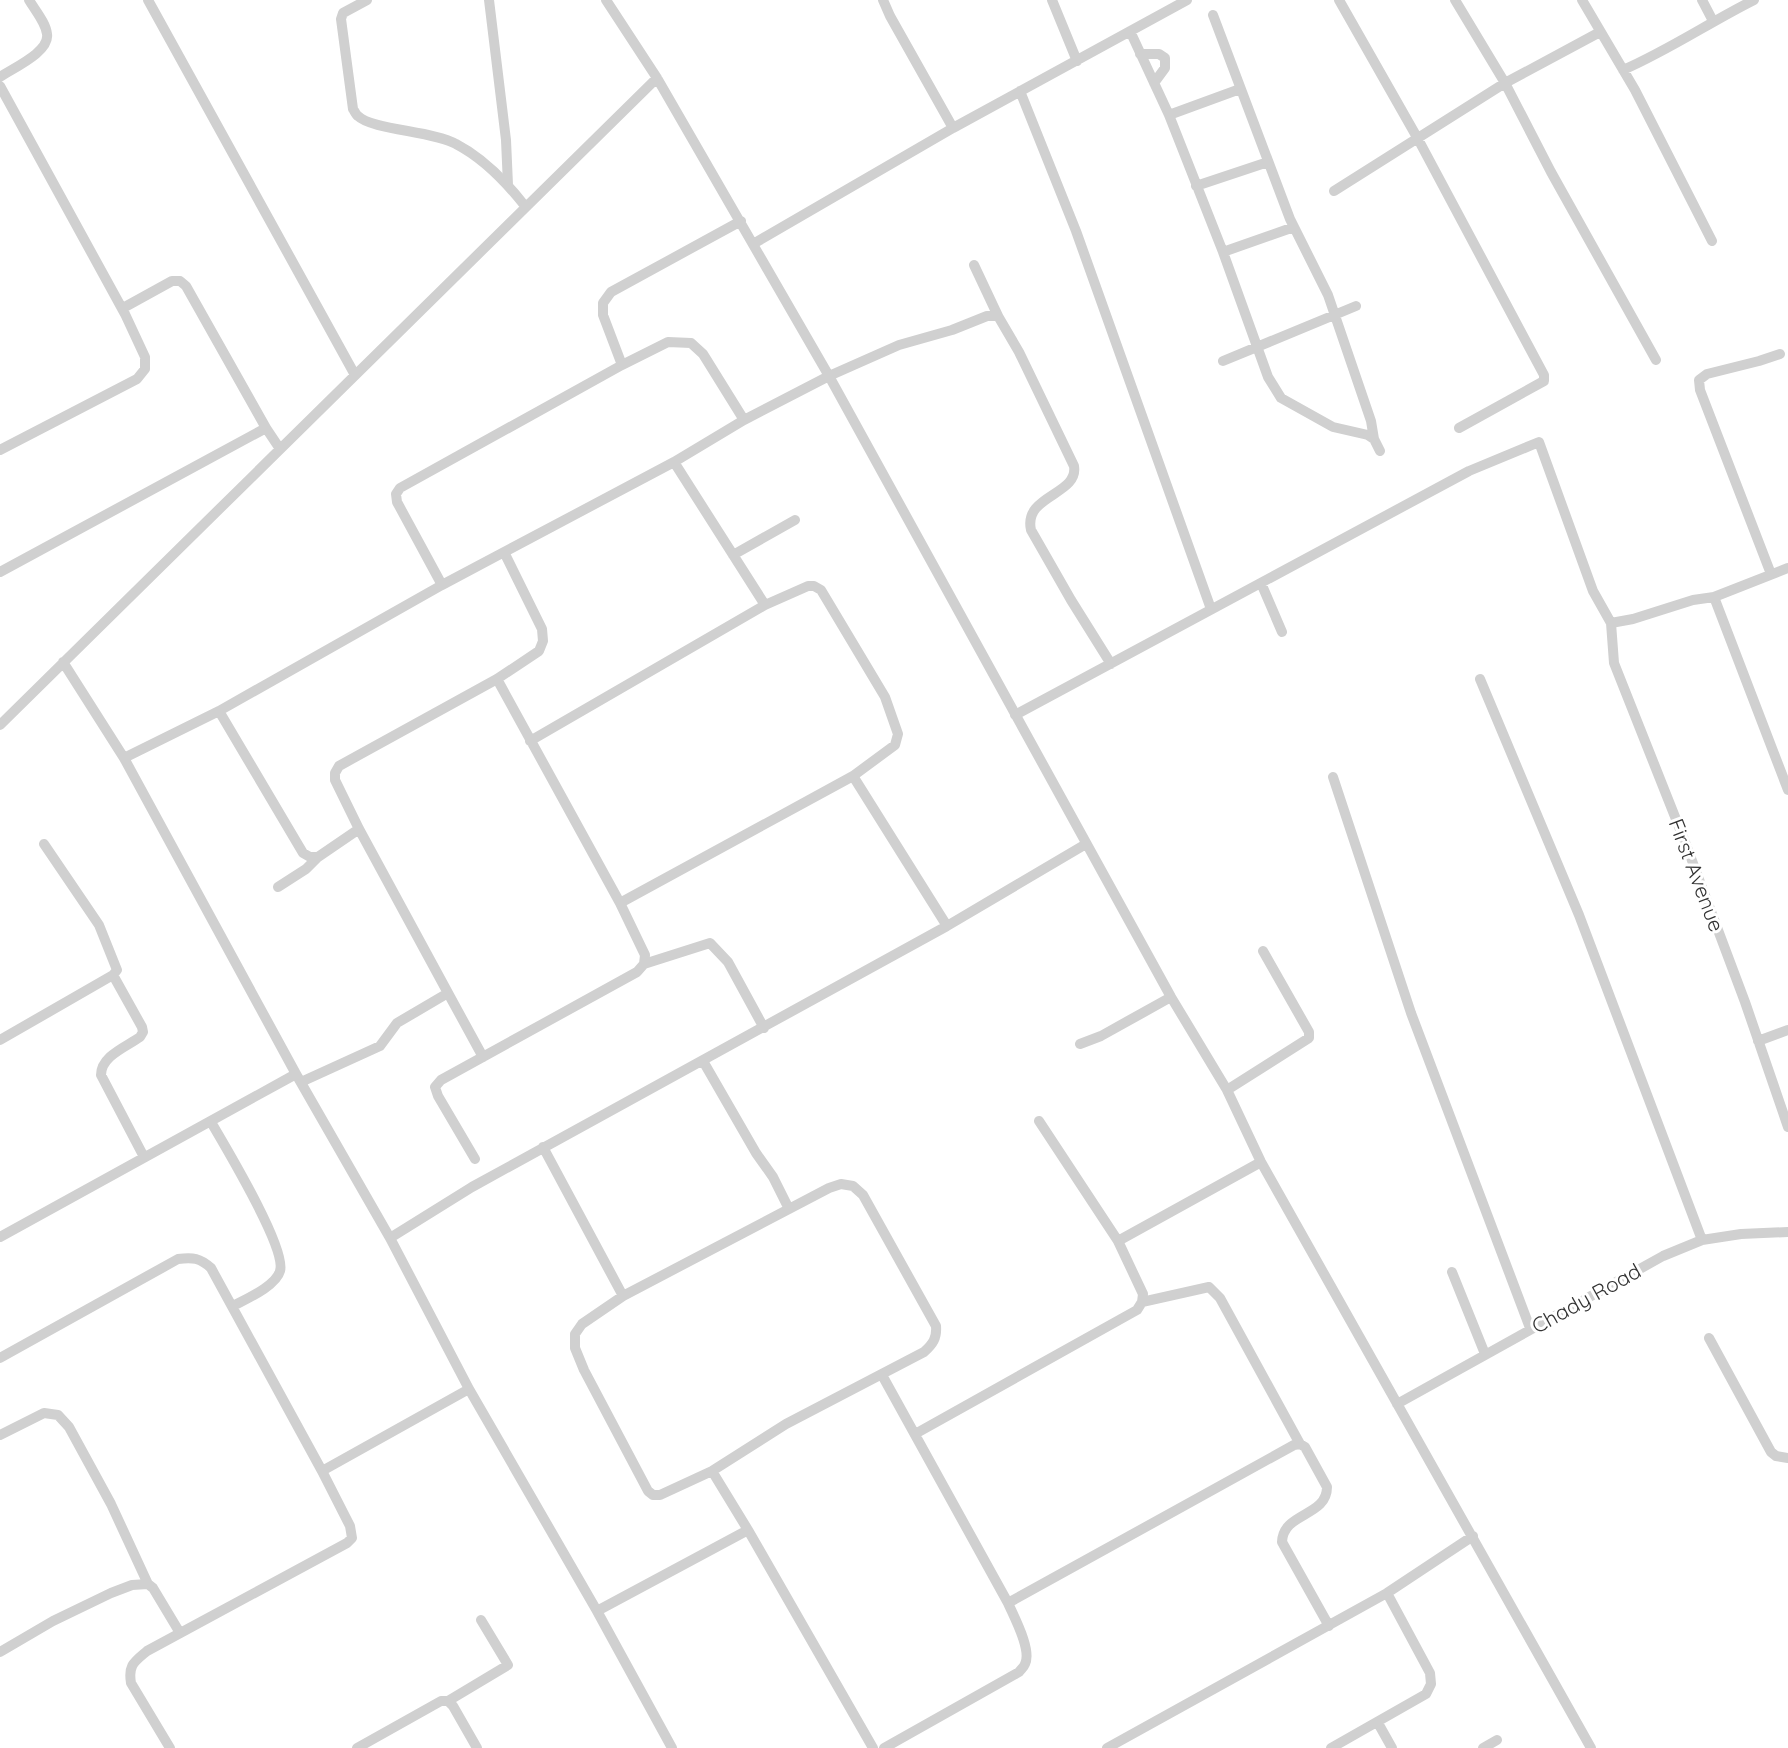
<svg xmlns="http://www.w3.org/2000/svg" width="1788" height="1748" viewBox="0 0 1788 1748" font-family="Quicksand,sans-serif">
  <rect width="100%" height="100%" fill="#fff"/>
  <g fill="none" stroke-linecap="round" stroke-linejoin="round">
    <path stroke="#d0d0d0" stroke-width="10" d="M148 0 355 375
      M367 0 343 13 341 19 353 109C354 110 356 115 358 116 372 130 434 131 456 144 483 158 507 183 525 206
      M489 0 506 140 508 185
      M606 0 657 78 829 376 1171 997 1227 1090 1261 1162 1591 1748
      M883 0 890 16 953 128
      M1052 0 1077 61
      M1339 0 1418 139 1544 375V381L1459 428
      M1455 0 1505 83 1551 172 1656 360
      M1582 0 1635 90 1712 241
      M1702 0 1713 21
      M1213 15 1290 219 1328 295 1371 421 1374 439
      M1130 31 1169 115 1223 252 1268 377 1281 398 1333 427 1368 435 1374 439 1380 451
      M1140 54H1159L1165 58V68L1154 83
      M1623 70C1669 50 1710 22 1754 0
      M0 77C13 68 50 52 47 34 46 23 35 10 29 0
      M0 86 125 314 145 357V369L137 379 0 450
      M1020 91 1076 231 1211 609
      M1169 115 1240 89
      M1196 186 1268 162
      M1334 191 1505 83 1600 32
      M753 244 953 128 1187 0
      M1223 252 1294 227
      M974 265 998 316
      M123 308 172 281H180L186 286 266 428
      M1223 361 1356 306
      M622 365 668 342 691 343 703 354 744 420
      M733 555 795 520
      M0 572 266 428 280 449
      M1771 574 1700 390 1699 380 1707 374 1759 361 1780 354
      M1261 583 1282 632
      M442 585 397 502 396 494 400 488 622 365 603 315V303L611 292 741 221
      M1714 597 1788 790
      M1611 623 1633 619 1693 600 1714 597 1788 568
      M63 662 124 758 296 1074 390 1238 469 1389 597 1611 672 1748
      M1480 679 1579 915 1702 1240
      M219 711 303 853 310 857H318L359 829
      M1015 715 1469 471 1539 442 1593 591 1611 623 1614 663 1685 842 1745 1002 1788 1127
      M0 725 657 78
      M530 741 765 605 674 462
      M124 758 219 711 442 585 674 462 744 420 829 376 899 345 952 330 987 316H998L1019 352 1074 466C1079 495 1023 495 1031 530L1071 600 1111 664
      M853 776 947 926
      M1333 777 1411 1013 1530 1328
      M278 887 306 869 318 857
      M620 903 853 776 895 745 898 734 885 697 821 590 814 586H808L765 605
      M644 964 710 943 728 962 764 1028
      M113 975 142 1027 143 1032 140 1037C126 1047 101 1056 101 1075L144 1157
      M448 993 483 1057
      M0 1040 113 975 117 970 99 925 44 844
      M1758 1041 1788 1030
      M1080 1044 1101 1036 1171 997
      M703 1061 756 1153 773 1177 789 1209
      M301 1082 380 1046 397 1023 448 993 359 829 335 780V773L339 766 497 679 539 651 543 641 542 629 504 552
      M1227 1090 1309 1038V1032L1263 951
      M1039 1121 1118 1241 1261 1162
      M211 1122C225 1146 287 1249 280 1271 276 1286 246 1299 233 1306
      M543 1147 623 1296
      M475 1159 438 1096 435 1087 441 1080 637 972 644 964 645 955 620 903 497 679
      M841 1184 853 1186 863 1195 936 1326C937 1338 933 1344 924 1352L786 1424 712 1471 660 1495H653L648 1491 584 1370 575 1348V1334L582 1324 623 1296 829 1188Z
      M0 1237 296 1074
      M390 1238 472 1187 947 926 1086 844
      M1452 1272 1485 1354
      M1142 1302 1209 1287 1220 1298 1300 1444
      M1709 1338 1771 1452 1776 1456 1788 1458
      M0 1358 178 1259C193 1257 200 1258 211 1268L322 1471 469 1389
      M882 1375 1008 1603C1014 1617 1032 1650 1025 1664 1024 1667 1021 1669 1019 1672L884 1748
      M1397 1404 1663 1256 1702 1240 1741 1234 1788 1232
      M915 1434 1137 1310 1142 1302 1143 1294 1118 1241
      M0 1435 44 1413 58 1415 69 1427 111 1504 148 1584
      M748 1530 873 1748
      M1008 1603 1294 1445 1300 1444 1305 1447 1327 1487C1327 1517 1283 1512 1282 1542L1329 1626
      M597 1611 748 1530 712 1471
      M0 1652 53 1621 111 1593 132 1585 148 1584 153 1588 180 1633
      M448 1701 508 1665 481 1620
      M1378 1723 1392 1748
      M170 1748 131 1683C128 1665 134 1662 147 1651L347 1543 352 1538 350 1526 322 1471
      M357 1748 441 1701H448L453 1706 477 1748
      M1107 1748 1387 1593 1473 1536
      M1331 1748 1426 1694 1431 1684 1430 1673 1387 1593
      M1483 1748 1497 1740"/>
  </g>
  <g text-anchor="middle" dominant-baseline="central" stroke-width="6" stroke-linejoin="round" paint-order="stroke">
    <g font-size="21" fill="#333" stroke="#fff">
      <text transform="translate(1697 875) rotate(69)">First Avenue</text>
      <text transform="translate(1586 1298) rotate(-29)">Chady Road</text>
    </g>
  </g>
</svg>
